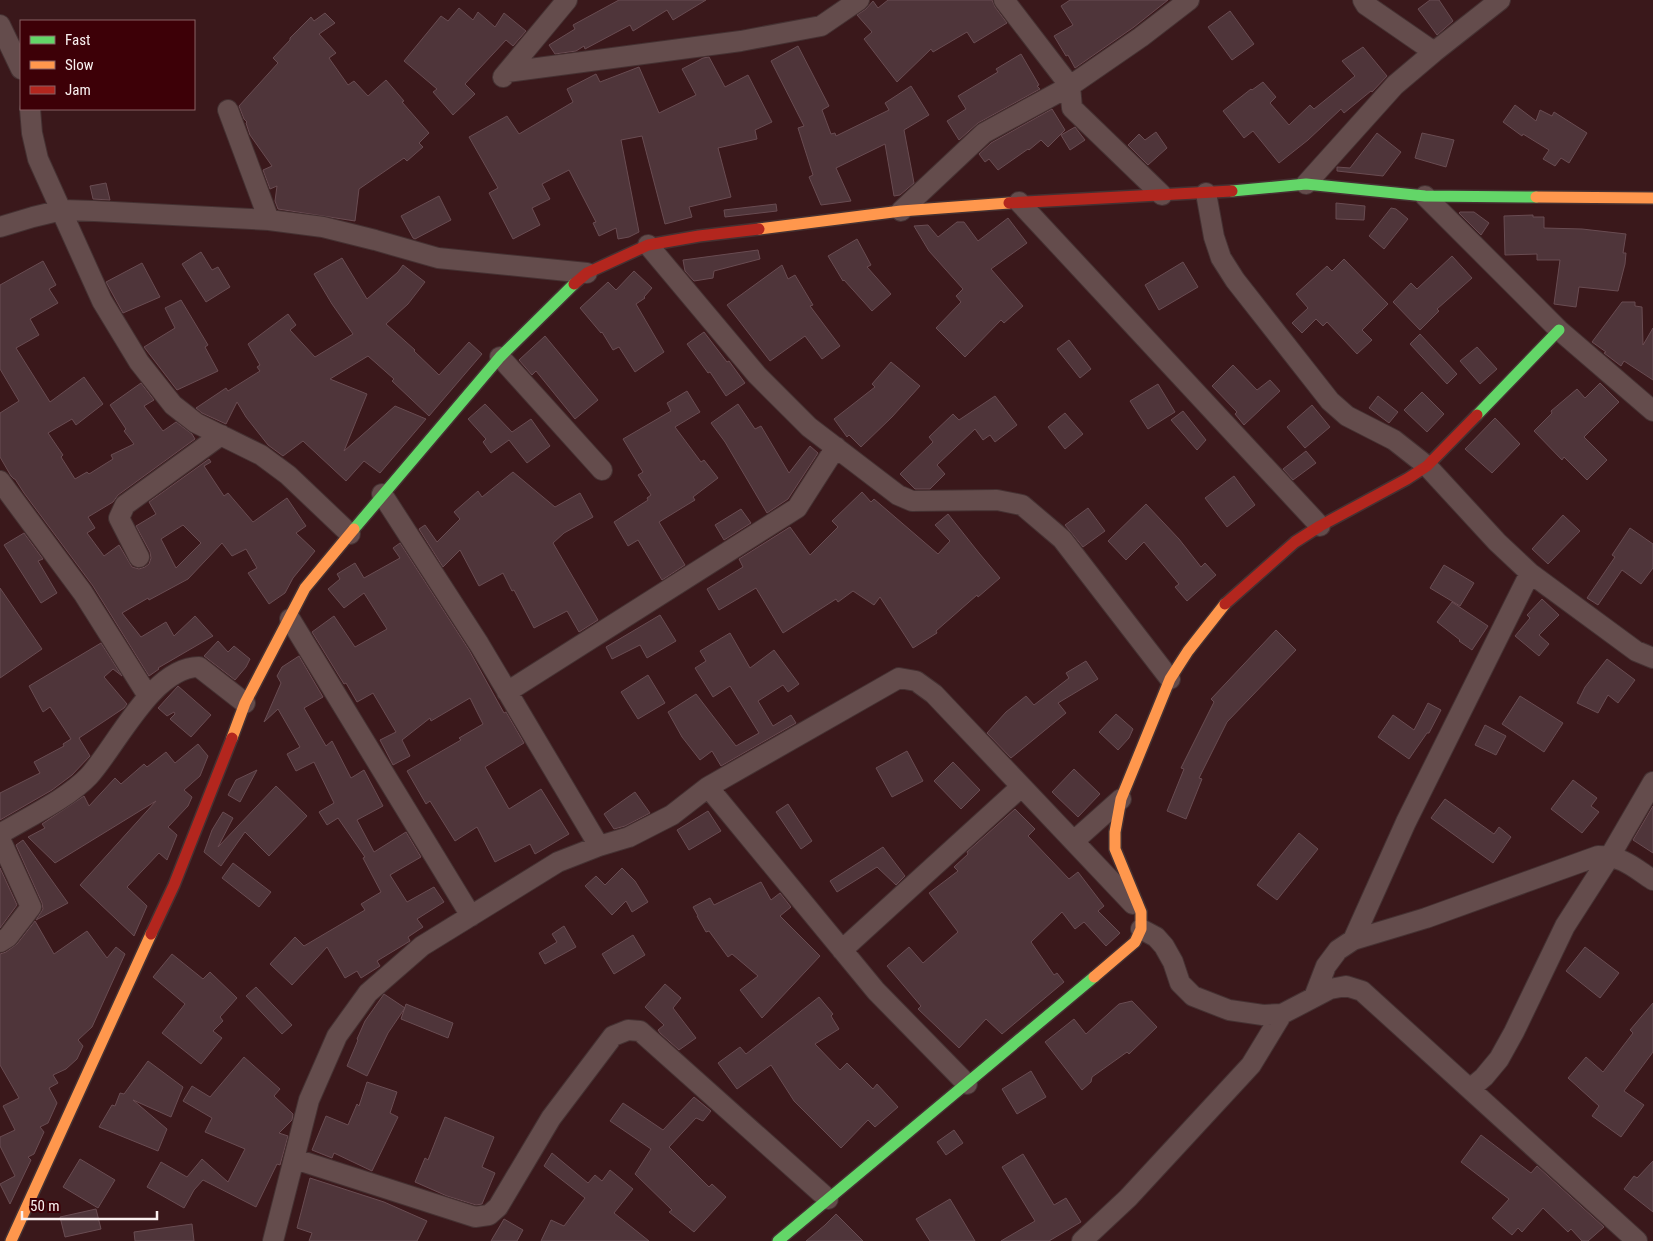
<svg xmlns="http://www.w3.org/2000/svg" width="1653" height="1241" viewBox="0 0 1653 1241" font-family="'Roboto Condensed',sans-serif">
  <rect width="100%" height="100%" fill="#3a181b"/>
  <path fill="#4f353a" stroke="#694c52" fill-rule="evenodd" d="M619 0H706L673 20 667 10 633 31 630 25 585 49 584 46 576 51 555 54 549 45 575 29 573 25Z
    M888 0H992L995 7 1007 23 974 43 967 32 933 52 931 49 897 82 864 39 872 32 857 15 866 9 873 1 878 8Z
    M1070 0H1168L1134 27 1075 68 1068 55 1066 56 1054 36 1073 25 1061 6Z
    M1430 0H1439L1453 21 1437 35 1418 9Z
    M459 8 473 20 478 12 495 27 504 13 526 31 513 46 506 40 465 84 475 94 453 115 433 92 437 89 404 61 441 16 448 21Z
    M1230 11 1254 44 1232 60 1208 27Z
    M325 13 335 23 319 34 336 53 329 58 348 85 354 81 368 96 386 80 404 101 402 102 429 133 419 143 423 147 407 161 404 158 359 189 355 221 278 209 275 201 277 186 270 189 263 170 272 166 250 135 246 123 247 122 244 119 239 106 278 63 273 58 290 40V38L311 17 314 21Z
    M798 46 829 106 822 110 831 134 835 133 836 136 889 110 885 103 911 86 929 115 904 130 914 183 900 195 894 196 885 144 836 168 851 201 821 205 809 177 813 175 798 128 804 126 771 61Z
    M1363 47 1387 76 1372 92 1371 91 1344 113 1341 109 1308 140 1279 163 1253 131 1244 138 1223 111 1251 89 1252 90 1263 82 1276 97 1270 103 1289 125 1310 105 1314 109 1355 76 1342 61Z
    M1021 54 1039 85 1037 86 1040 89 978 123 959 140 947 121 966 109 958 96 998 72 996 69Z
    M709 57 725 87 748 75 772 122 755 130 757 139 718 148 731 197 689 207 692 217 665 224 642 136 621 140 639 232 629 237 618 239 616 228 599 236 593 223 596 222 569 170 542 184 550 199 532 208 540 225 513 239 489 193 498 188 469 137 507 116 519 134 573 102 567 89 596 74 600 82 639 67 659 113 696 95 682 69 703 58Z
    M1515 105 1536 121 1540 110 1552 116 1554 112 1587 133 1569 163 1561 158 1555 166 1543 159 1549 150 1523 134 1522 136 1503 122Z
    M1052 109 1065 130 1048 147 1041 140 1029 150 1028 149 998 170 989 159 985 162 979 154 991 143Z
    M1075 127 1085 140 1070 150 1061 135Z
    M1156 132 1167 148 1148 165 1128 145 1139 134 1145 140Z
    M1377 133 1401 152 1383 176 1337 171V167L1350 168Z
    M1422 133 1454 140 1446 167 1415 158Z
    M106 183 110 200 93 199 90 186Z
    M439 196 451 220 415 239 413 238 401 216Z
    M1336 203 1365 206 1364 220 1336 219Z
    M776 204 777 211 725 217 724 210Z
    M1391 208 1396 209 1408 219 1384 249 1369 236Z
    M1460 212H1474L1489 223 1481 235 1459 213Z
    M1533 215V217H1544V228L1582 229 1626 234 1623 253H1626L1625 264 1618 291 1579 287 1576 307 1554 304 1560 260H1537V254L1505 255 1504 216Z
    M1008 218 1027 243 991 269 1023 306 1004 323 1001 320 965 357 936 328 961 302 956 296 963 289 929 251 914 226 928 225 938 237 957 222H964L978 241Z
    M857 239 871 265 867 267 891 294 872 311 844 280 843 281 828 256Z
    M758 250 760 259 714 271 713 278 694 281 685 271 683 260Z
    M201 252 212 270 218 267 230 287 206 302 182 264Z
    M1452 256 1472 278 1437 309 1439 311 1420 330 1393 302 1411 283 1417 289Z
    M342 258 367 299 398 272 403 265 425 282 408 304 386 324 415 350 414 351 439 375 469 342 482 354 429 416 392 381 394 379 368 356 330 379 367 394 344 451 395 406 426 419 380 473 364 461 346 481 303 441 283 456 268 445 246 417 237 402 226 424 202 413 196 408 226 388 228 391 260 371 257 367 260 365 248 344 288 314 296 325 290 330 315 357 353 334 332 304 314 274Z
    M1344 259 1388 304 1362 330 1372 340 1357 354 1327 322 1323 326 1316 319 1302 333 1292 323 1308 308 1296 294 1327 266 1332 271Z
    M43 261 56 285 49 289 58 303 30 319 39 335 16 348 50 402 84 377 103 404 76 425 72 419 48 433 63 455 61 457 75 479 87 472 89 474 113 459 111 455 134 444 124 431 126 429 110 405 141 383 154 400 144 406 163 431 176 422 192 434 195 439 118 495 113 502 88 517 95 528 87 533 104 556 119 545 132 567 139 569 145 567 149 564 151 558 150 552 136 526 156 514 149 502 209 459 211 462 204 466 224 496 228 493 253 522 287 498 306 526 296 533 315 551 293 578 285 593 269 604 248 573 257 568 246 549 232 556 222 543 188 579 149 600 148 598 122 613 141 637 166 622 174 636 195 616 213 636 158 668 159 669 149 676 93 586 24 493 15 479H14L11 476 0 457V413L19 401 0 369V285ZM183 525 201 543 176 568 161 539Z
    M1183 262 1198 287 1159 310 1145 285Z
    M142 263 160 297 123 313 106 282Z
    M782 265 788 279 795 275 813 305 810 306 840 346 822 359 805 336 770 361 727 305Z
    M634 271 652 288 644 297 645 298 636 304 664 352 635 372 619 347 613 350 602 332 601 333 580 308 608 282 616 290Z
    M181 300 208 345 205 347 218 371 177 390 144 347 175 328 165 308Z
    M1622 302H1635V306L1642 307 1643 345 1653 328V380L1624 361 1621 366 1604 353 1606 352 1592 342Z
    M704 332 727 362 729 361 745 383 726 396 710 372 708 373 687 344Z
    M1420 334 1457 374 1447 384 1410 344Z
    M545 336 598 400 575 419 536 371 532 375 519 360Z
    M1069 340 1091 369 1080 378 1057 349Z
    M1477 347 1497 369 1480 384 1460 361Z
    M891 362 920 386 892 417 861 447 849 435 847 437 834 419 875 387 872 384Z
    M1233 365 1257 390 1270 380 1280 391 1244 425 1235 414 1237 412 1212 386Z
    M1600 383 1619 402 1584 437 1607 460 1587 480 1564 457 1562 460 1534 431 1552 413 1551 411 1577 389 1585 398Z
    M1158 384 1175 412 1148 429 1130 401Z
    M687 391 700 412 675 427 701 462 704 460 718 478 693 497 695 500 659 522 685 565 662 580 638 540 628 546 614 522 648 500 647 498 651 495 638 475 643 472 623 439 671 411 667 403Z
    M1422 392 1444 414 1427 432 1404 410Z
    M995 396 1017 425 995 442 990 435 983 440 975 429 937 465 945 474 930 489H915L900 474 933 442 929 437 953 414 959 420Z
    M1378 396 1398 412 1389 423 1369 408Z
    M485 404 512 432 531 419 550 446 527 463 509 440 491 453 483 442 486 439 468 419Z
    M738 404 755 429 761 426 789 473 810 446 818 453 788 499 767 513 725 442 711 423Z
    M1312 405 1330 427 1305 448 1287 427Z
    M1183 411 1206 440 1197 450 1171 420Z
    M1065 413 1083 434 1065 449 1048 427Z
    M1495 418 1520 444 1492 473 1465 449Z
    M1306 451 1316 463 1293 480 1283 469Z
    M513 472 555 507 580 493 593 517 564 533 553 543 598 620 579 632 567 611 534 628 514 590 512 591 503 573 479 586 460 550 443 567 419 529 425 525 437 542 460 519 454 512 478 491 482 497Z
    M1234 476 1255 505 1227 527 1205 498Z
    M862 492 871 502 874 499 938 554 950 541 935 525 948 514 979 553 1000 578 978 597 977 595 936 631 937 633 913 648 880 597 874 605 853 591 838 602 836 599 783 633 756 588 719 610 707 589 743 567 739 559 790 527 810 555 838 527 832 521Z
    M1146 504 1179 539 1201 567 1205 563 1216 575 1187 601 1175 587 1179 584 1144 542 1126 560 1108 541Z
    M1088 508 1105 531 1083 547 1065 525Z
    M741 509 751 523 724 540 715 525Z
    M1563 515 1580 531 1548 564 1532 549Z
    M1630 528 1653 544V568L1641 584 1622 570 1598 605 1587 598 1615 557 1612 555Z
    M24 533 43 559 38 561 57 593 41 603 4 545Z
    M400 543 469 650 504 713 506 712 524 743 485 767 509 809 541 789 569 834 535 854 530 844 495 862 477 827 455 841 430 801 426 804 407 771 461 740 459 738 483 724 470 698 431 721 430 718 402 740 410 756 393 765 380 740 396 732 373 693 357 702 346 683 344 684 312 632 334 616 355 647 387 629 364 593 344 608 328 589 340 579 337 574 355 563 364 578 400 558 393 548Z
    M1444 565 1474 583 1460 606 1430 588Z
    M0 588 42 649 0 678Z
    M1542 599 1559 615 1539 635 1549 644 1539 656 1515 636 1530 618 1527 615Z
    M1452 602 1488 626 1472 650 1459 641 1460 640 1437 622Z
    M660 615 676 641 647 658 640 645 612 659 606 647Z
    M1276 630 1296 650 1227 722 1199 778 1202 779 1186 819 1167 811 1184 769 1181 768 1214 702 1211 699Z
    M730 633 750 668 774 650 799 684 788 692 783 685 758 701 773 726 791 715 796 723 721 766 712 751 700 760 682 737 668 712 696 694 736 746 759 733 730 686 713 697 695 668 706 661 700 651Z
    M218 641 228 652 234 646 250 659 246 667 235 680 204 656Z
    M101 643 122 676 113 669 104 677 127 704 124 708 79 738 90 756 72 775 52 790 0 820V793L40 773 34 762 64 746 63 744 71 739 50 707 43 712 29 686Z
    M299 656 323 697 304 708 326 746 332 741 351 778 364 770 383 806 357 820 374 852 406 832 421 857 390 875 407 902 434 887 444 902 417 919 423 927 408 937 410 941 377 961 380 966 361 978 357 971 345 978 327 947 292 985 270 964 295 937 304 946 365 910 361 904 381 892 363 858 365 857 338 818 327 825 319 812 334 803 314 762 296 771 287 754 300 747 278 709 264 722 281 683 277 676 282 667Z
    M1607 659 1635 680 1618 703 1608 695 1598 713 1577 703 1585 687Z
    M1086 661 1098 679 1058 703 1066 713 1011 758 987 733 1006 712 1026 696 1034 705 1069 678 1066 673Z
    M648 675 665 703 638 719 621 692Z
    M178 686 211 715 191 737 170 719 175 714 174 712 167 716 158 708Z
    M1520 696 1563 723 1544 752 1502 724Z
    M1428 703 1441 710 1429 733H1427L1409 759 1378 737 1393 715 1414 730Z
    M1116 714 1133 729 1129 738 1118 750 1099 732Z
    M1485 725 1506 736 1496 755 1475 745Z
    M198 744 208 756 200 776 184 790 192 797 188 806 168 827 177 835 167 860 159 853 127 887 147 906 134 936 80 885 156 801 55 863 28 837 45 828 42 824 84 796 89 806 115 778 121 784 144 764 147 767 166 752 175 763Z
    M907 751 923 781 892 797 876 768Z
    M953 762 980 790 961 809 934 781Z
    M1074 769 1100 794 1078 817 1052 792Z
    M257 770 240 802 228 795 236 780Z
    M1573 780 1597 798 1591 806 1599 812 1582 833 1551 809Z
    M276 786 307 816 269 856 245 832 221 866 204 852 212 830 223 812 233 818 218 847Z
    M635 792 650 813 625 826 614 829 604 814Z
    M1445 799 1494 834 1499 827 1511 837 1493 863 1431 818Z
    M788 804 812 841 801 849 776 812Z
    M1653 806V853L1633 840Z
    M1015 809 1035 829 1028 836 1069 879 1078 872 1104 906 1098 911 1120 933 1106 946 1084 922 1075 929 1062 912 1031 942 1054 975 1057 973 1064 982 1002 1034 986 1019 959 1048 918 1009 921 1006 887 966 909 947 923 963 958 932 929 893 958 871 954 867 968 854 967 852Z
    M708 811 721 831 689 850 677 830Z
    M1299 833 1318 849 1277 900 1257 885Z
    M23 840 68 903 36 920 43 909 42 903 16 845Z
    M883 847 905 876 896 885 877 867 837 892 830 881Z
    M233 863 271 892 259 907 222 878Z
    M0 868 17 905 0 928Z
    M622 868 635 881 648 902 632 912 626 901 612 915 585 886 596 876 605 885Z
    M761 882 771 900 780 893 791 907 780 916 820 956 762 1018 740 990 758 976 732 954 728 957 709 931 706 932 697 916H698L693 907 710 898 714 905Z
    M35 921 54 954 87 931 107 958 116 947 125 954 92 1027 78 1040 83 1046 77 1059 66 1069 53 1075 58 1083 49 1088 57 1103 48 1123 40 1127 44 1132 34 1154 28 1157 31 1160 10 1204 0 1184 15 1176 0 1146V1137L15 1130 3 1106 19 1098 0 1065V954L6 952 17 944Z
    M564 926 576 947 545 964 539 953 557 942 552 934Z
    M633 935 645 955 614 974 602 954Z
    M1585 947 1619 973 1600 998 1566 971Z
    M172 954 203 979 210 972 237 998 220 1017 223 1021 213 1031 222 1038 201 1064 162 1033 185 1004 153 977Z
    M665 984 681 998 673 1008 696 1038 679 1050 660 1033 658 1030 664 1025 645 1007Z
    M256 987 292 1025 282 1034 246 996Z
    M384 994 405 1008 388 1033 367 1076 347 1066 358 1040 357 1039 365 1021Z
    M819 997 833 1014 831 1016 839 1029 815 1044 840 1070 847 1063 873 1089 877 1084 898 1107 875 1127 868 1120 841 1148 794 1101 771 1065 737 1089 718 1063 740 1047 746 1054Z
    M1132 1001 1157 1027 1129 1054 1127 1052 1092 1077 1091 1082 1082 1090 1045 1042 1074 1019 1086 1034 1119 1004Z
    M1653 1003V1052L1624 1091 1644 1105 1621 1137 1592 1116 1599 1106 1568 1078 1586 1057 1603 1072 1633 1033 1630 1030Z
    M406 1004 453 1023 448 1038 401 1019Z
    M244 1057 280 1089 274 1096 293 1114 292 1120 279 1133 288 1136 280 1165 277 1164 256 1207 203 1180 194 1190 184 1208 147 1187 161 1162 187 1177 202 1159 228 1182 245 1149 205 1132 212 1118 183 1101 192 1086 210 1097Z
    M148 1061 183 1087 171 1117 133 1100 167 1129 158 1151 99 1127 112 1105 115 1106 120 1093 124 1094Z
    M1031 1071 1046 1097 1017 1114 1002 1089Z
    M367 1082 397 1092 390 1113 398 1117 372 1171 334 1153 332 1158 312 1150 326 1116 348 1125 357 1104 359 1106Z
    M694 1097 711 1111 703 1121 696 1118 669 1147 709 1187 712 1184 726 1197 694 1232 669 1212 672 1210 635 1174 651 1149 610 1121 623 1103 663 1130Z
    M445 1117 494 1137 482 1167 495 1173 482 1204 476 1205 447 1196 415 1182 425 1158 428 1160Z
    M954 1130 963 1143 946 1155 937 1142Z
    M1481 1135 1531 1173 1537 1166 1604 1227 1588 1241H1582L1571 1229 1568 1232 1543 1208 1522 1232 1518 1228 1512 1235 1492 1218 1509 1199 1461 1162Z
    M552 1153 588 1183 595 1175 602 1181 610 1170 633 1189 614 1213 649 1241H541L551 1220 564 1226 585 1198 544 1166Z
    M1023 1154 1054 1205 1066 1198 1081 1222 1049 1241H1001L1035 1221 1002 1167Z
    M80 1159 115 1180 98 1208 63 1187Z
    M1653 1161V1212L1624 1189 1634 1176 1637 1178Z
    M310 1178 384 1202 427 1221 417 1241H309L312 1233 297 1228Z
    M950 1199 975 1241H930L916 1219Z
    M96 1209 101 1229 65 1237 60 1217Z
    M836 1214 863 1241H806L825 1225Z
    M504 1219 523 1230 517 1241H491Z
    M192 1224 194 1241H135L134 1232Z"/>
  <g fill="none" stroke-linecap="round" stroke-linejoin="round">
    <g stroke="#453132" stroke-width="22">
      <path id="street" d="M1004 0 1070 86 1072 108 1162 195
        M1363 0 1366 5 1434 52
        M0 25 21 69
        M507 72 741 41 821 26 859 0
        M503 77 567 0
        M30 109 32 133 38 159 102 301 139 362 173 405 196 423 261 455 288 475 350 534
        M228 110 269 220
        M1306 184 1395 85 1434 52 1500 0
        M1206 193 1214 237 1221 258 1235 280 1330 401 1347 416 1394 440 1427 466 1497 542 1530 573 1636 651 1653 658
        M1425 196 1559 330 1653 411
        M1019 202 1320 526
        M901 211 984 133 1070 86 1141 37 1189 0
        M0 227 33 217 62 210 94 211 269 220 323 227 375 240 438 258 587 273
        M648 245 757 375 809 427 898 495 912 501 997 500 1022 505 1062 539 1170 679
        M500 357 602 470
        M0 481 83 593 148 696
        M382 494 479 644 599 846
        M139 557 119 518 125 505 221 435
        M290 619 471 916
        M507 692 797 508 836 447
        M708 787 876 991 967 1084
        M0 834C28 817 67 799 89 776 117 745 153 667 199 667L245 703
        M0 839 31 907 8 937 0 942
        M1074 841 1121 799
        M1141 929 1156 937 1164 946 1173 962 1180 983 1193 996 1229 1010 1263 1015 1282 1014 1330 989 1346 986 1362 991 1637 1241
        M1353 940 1406 822 1530 573
        M842 950 1021 787
        M1314 997 1326 966 1338 950 1353 940 1426 918 1598 856C1623 856 1633 867 1653 880
        M1470 1089 1484 1077 1499 1059 1514 1032 1565 926 1610 856 1653 782
        M295 1159 475 1217 489 1215 498 1207 551 1118 613 1036 628 1030 640 1031 828 1199
        M273 1241 309 1100 337 1036 368 993 422 946 558 862 599 846 629 837 672 815 708 787 899 678 916 681 934 694 1133 904
        M1082 1241 1128 1198 1251 1065 1282 1014"/>
    </g>
    <g stroke="#453132" stroke-width="14">
      <path id="fast" d="M1232 191 1306 184 1425 196 1536 197
        M1477 415 1559 330
        M354 529 500 357 574 284
        M778 1241 1094 977"/>
    </g>
    <g stroke="#453132" stroke-width="14">
      <path id="slow" d="M1536 197 1653 198
        M759 229 901 211 1009 203
        M232 738 245 703 305 588 354 529
        M1094 977 1135 942 1141 929V912L1115 849V832L1121 799 1170 679 1188 651 1225 604
        M11 1241 151 934"/>
    </g>
    <g stroke="#453132" stroke-width="14">
      <path id="jam" d="M1009 203 1232 191
        M574 284 587 273 648 245 699 236 759 229
        M1225 604 1295 542 1320 526 1407 479 1427 466 1477 415
        M151 934 174 885 232 738"/>
    </g>
    <use href="#street" stroke="#644c4c" stroke-width="20"/>
    <use href="#fast" stroke="#63d668" stroke-width="11"/>
    <use href="#slow" stroke="#ff974d" stroke-width="11"/>
    <use href="#jam" stroke="#b3261e" stroke-width="11"/>
  </g>
  <rect x="20" y="20" width="175" height="90" fill="#3d0007" stroke="#886064"/>
  <rect x="30" y="36" width="25" height="8" fill="#63d668" stroke="#886064"/>
  <text x="65" y="45" font-size="15" fill="#f9f0f0">Fast</text>
  <rect x="30" y="61" width="25" height="8" fill="#ff974d" stroke="#886064"/>
  <text x="65" y="70" font-size="15" fill="#f9f0f0">Slow</text>
  <rect x="30" y="86" width="25" height="8" fill="#b3261e" stroke="#886064"/>
  <text x="65" y="95" font-size="15" fill="#f9f0f0">Jam</text>
  <path d="M22 1211v8h135v-8" fill="none" stroke="#f9f0f0" stroke-width="2.5"/>
  <text x="30" y="1211" font-size="15" fill="#f9f0f0" stroke="#3d0007" stroke-width="4" paint-order="stroke">50 m</text>
</svg>
